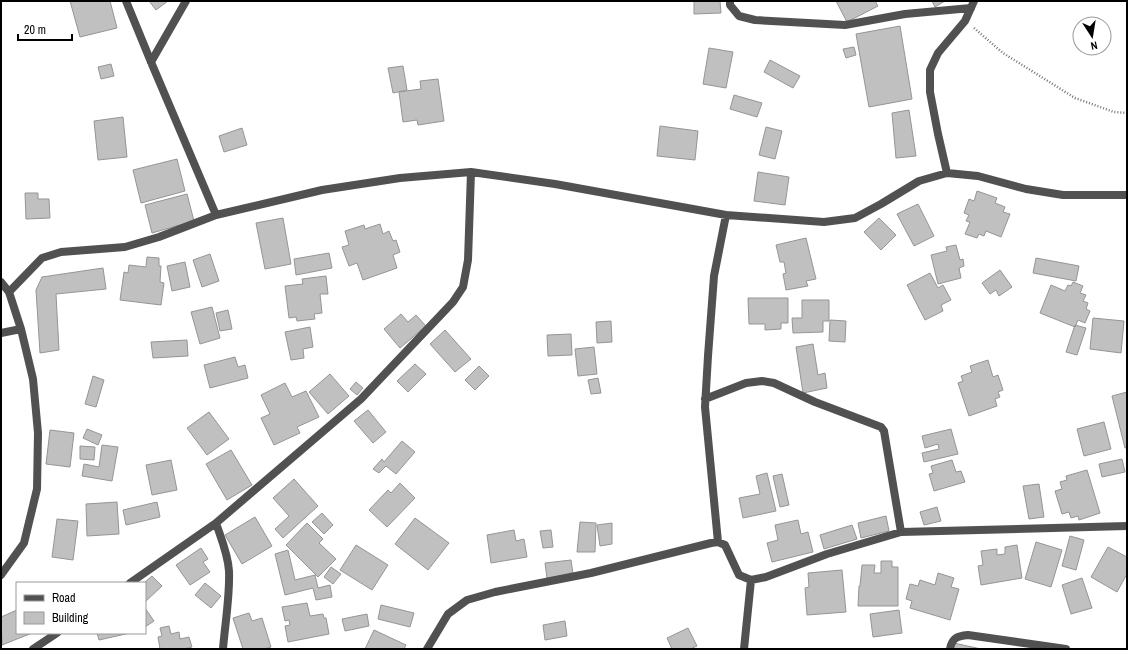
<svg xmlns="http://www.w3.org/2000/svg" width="1128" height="650" viewBox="0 0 1128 650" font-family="'Archivo Narrow',sans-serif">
  <rect width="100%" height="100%" fill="#fff"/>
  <path fill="#c0c0c0" stroke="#959595" d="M70 1H110L117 28 80 37Z
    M149 1H168L156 10Z
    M694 1H720L721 13 694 14Z
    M836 1H875L878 6 847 22Z
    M932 1H945L935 7Z
    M900 26 912 99 869 107 856 34Z
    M854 47 856 55 846 58 843 49Z
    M709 48 733 52 726 88 703 84Z
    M770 60 800 76 793 88 764 72Z
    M111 64 114 76 101 79 98 67Z
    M403 66 407 90 393 93 388 68Z
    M438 79 444 121 418 125 417 120 403 122 399 92 421 89 420 81Z
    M734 95 762 103 757 117 730 109Z
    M909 110 916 156 896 158 892 113Z
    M123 117 127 157 98 160 94 121Z
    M660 126 698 131 695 160 657 156Z
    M766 127 782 131 775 159 759 155Z
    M242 128 247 145 224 152 219 136Z
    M177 159 185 191 141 203 133 170Z
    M758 172 789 177 785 205 754 201Z
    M977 191 997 198 995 203 1005 207 1003 212 1010 214 1001 237 986 231 984 236 979 234 977 238 965 234 970 222 966 221 969 215 964 213 969 199 974 201Z
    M25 193H38V199H49L50 218 26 219Z
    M187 194 194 221 152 233 145 205Z
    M918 204 934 236 914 246 897 214Z
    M283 218 291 264 265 269 256 223Z
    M879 218 896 235 881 250 864 232Z
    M380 224 383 234 389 231 393 241 396 240 400 252 393 255 397 268 363 280 357 263 349 266 342 247 349 245 345 231 364 225 365 229Z
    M806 238 816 279 806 281 808 286 786 290 783 274 786 273 784 262H780L776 245Z
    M956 245 960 260 963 259 964 266 959 268 961 278 938 284 931 255 947 251 946 247Z
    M329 253 332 268 296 275 294 259Z
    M210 254 219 281 202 287 193 260Z
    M147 257 159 258V266H161L160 282 164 283 161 305 120 300 124 272 128 273 129 265 146 267Z
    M1036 258 1079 266 1076 281 1033 273Z
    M185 262 190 287 172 291 167 266Z
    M103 268 106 289 56 294 59 350 40 353 36 290 42 277Z
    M1000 270 1012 287 999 296 996 290 990 294 982 283Z
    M930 273 938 288 943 285 951 300 941 305 943 311 925 320 907 285Z
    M326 276 328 294H320L322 313 314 314 315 319 297 321 296 317 289 318 285 286 303 284 302 279Z
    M1073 282 1083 286 1080 293 1086 295 1083 301 1088 303 1086 309 1090 311 1085 323 1078 320 1075 327 1040 313 1051 285 1065 291 1068 285 1071 286Z
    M748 298H788V323H781V329L765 330V324H749Z
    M802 300H829V321H823V332L793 333 792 318H802Z
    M212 307 220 338 200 344 191 312Z
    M228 310 232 329 220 331 216 313Z
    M401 314 408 322 416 315 426 326 400 348 384 329Z
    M1093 318 1124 321 1121 353 1090 349Z
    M830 320 846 321 845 342 829 341Z
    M611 321 612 342 597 343 596 322Z
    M1075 325 1086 328 1077 355 1066 352Z
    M310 327 313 347 303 349 304 358 291 360 285 332Z
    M445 330 471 359 455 372 430 344Z
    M571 334 572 355 548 356 547 335Z
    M187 340 188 356 153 358 151 342Z
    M813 344 818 375 825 373 827 388 803 393 796 347Z
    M594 347 597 374 578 376 575 349Z
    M235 357 238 367 245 365 248 378 210 388 204 365Z
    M988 360 993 377 998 375 1003 390 998 392 1000 397 995 399 997 406 969 416 958 383 963 381 961 376 972 372 970 366Z
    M415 364 426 374 408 392 397 381Z
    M479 366 489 376 475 390 465 380Z
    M330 374 349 396 328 414 309 392Z
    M93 376 104 380 96 407 85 404Z
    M598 378 601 393 591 394 588 380Z
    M356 382 363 388 357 395 350 389Z
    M285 383 292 397 306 391 319 417 297 427 300 433 274 445 261 418 270 414 261 395Z
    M1127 392V448H1125L1112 396Z
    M368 410 386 432 373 443 354 421Z
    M209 412 229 439 207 455 187 428Z
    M1104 422 1111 449 1084 456 1077 429Z
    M87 429 102 435 98 445 83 438Z
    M951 429 958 454 924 462 922 453 939 449 938 444 925 448 922 436Z
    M50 430 74 433 70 467 46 464Z
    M402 441 415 452 396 474 386 466 379 473 373 469 382 459 384 462Z
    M102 445 118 447 112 481 82 476 84 464 99 467Z
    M80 446 95 447 94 460 80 459Z
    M231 450 252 485 227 500 206 464Z
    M1122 459 1125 472 1102 477 1099 464Z
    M171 460 177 490 152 495 146 465Z
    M952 460 956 472 961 471 965 482 934 491 929 474 933 473 931 466Z
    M1087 470 1100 513 1079 520 1078 516 1071 518 1069 512 1062 514 1055 491 1062 489 1060 482 1067 480 1066 476Z
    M767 473 776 511 743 518 739 498 760 494 756 476Z
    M782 474 789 505 780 507 773 476Z
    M294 479 318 506 283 538 275 529 289 516 273 498Z
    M400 483 415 498 387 527 369 510 388 490 391 493Z
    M1039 484 1044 517 1029 519 1023 486Z
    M117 502 119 534 87 536 86 504Z
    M157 502 160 517 126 525 123 510Z
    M937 507 941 521 924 525 920 512Z
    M322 513 333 525 324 534 312 522Z
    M886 516 889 531 861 538 858 523Z
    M255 517 272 546 242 564 225 535Z
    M415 518 449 543 428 570 395 544Z
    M57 519 78 521 73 560 52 557Z
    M798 520 801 534 808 532 813 552 772 562 767 543 778 540 775 525Z
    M580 522 596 523 595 552H577Z
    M307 523 323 539 319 543 336 559 318 577 286 545Z
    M612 523V544L600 546 597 525Z
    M852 525 857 539 824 549 820 535Z
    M514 530 516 541 524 539 527 557 491 563 487 535Z
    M551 530 553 547 543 548 540 531Z
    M1070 536 1084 540 1076 570 1062 566Z
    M1036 542 1062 550 1051 587 1025 579Z
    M356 545 388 565 372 590 340 570Z
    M1017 545 1022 578 981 585 978 566 983 565 981 551 997 549V555L1005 554V547Z
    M1108 547 1127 557V574L1117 592 1091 577Z
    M201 548 208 559 203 562 210 572 190 585 176 565Z
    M288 550 295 580 315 575 318 588 330 585 332 597 316 600 313 588 285 595 275 554Z
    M571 560 573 574 547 578 545 563Z
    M881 561H892V567H898V606H858L859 586H860L862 565H875L874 573H881Z
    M331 567 341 574 333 584 324 577Z
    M842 570 846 612 807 615 805 588 809 587 808 573Z
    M938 573 954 578 951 587 959 589 950 620 910 608 912 601 906 599 910 584 918 586 920 580 935 585Z
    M152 576 162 586 145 602 144 583Z
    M1082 578 1092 608 1071 614 1062 585Z
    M205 583 221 596 211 608 195 595Z
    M307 603 310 616 323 614 324 618H326L329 634 288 642 285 626 290 625 289 620 285 621 282 607Z
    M381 605 414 613 410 627 378 619Z
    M145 608 154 621 145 627Z
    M17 610V633H32L2 645 1 617Z
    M899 610 902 633 873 637 870 614Z
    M249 613 252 621 262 618 271 647 264 649H243L233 618Z
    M367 614 369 626 345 631 342 619Z
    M565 621 567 636 545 640 543 625Z
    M169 626 171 634 179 632 180 639 189 637 192 647 184 649H160L158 637 162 636 160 628Z
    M688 628 697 646 690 649H672L667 638Z
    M374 630 406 645 404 649H365Z
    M97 633H130L99 640Z
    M954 643 981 649H953Z"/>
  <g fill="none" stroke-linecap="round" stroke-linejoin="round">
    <path stroke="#737373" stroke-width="2.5" stroke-dasharray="1 2" stroke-linecap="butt" d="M974 28 1003 53 1075 98 1114 112 1127 113"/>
    <path stroke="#515151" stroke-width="8" d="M126 1 151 62 216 215
      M730 1V5L739 16 755 20 845 25 905 14 971 8
      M151 62 186 1
      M947 173 938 134 930 92V70L938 53 965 21 974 1
      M1 282 9 292 21 329 33 379 38 433 37 489 24 543 1 575
      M9 292 42 258 61 252 125 247 159 237 216 215 322 190 400 178 471 172 555 184 726 215 824 222 855 218 881 204 919 181 947 173 978 176 1026 189 1063 195H1127
      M1 333 21 329
      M705 399 746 383 762 381 774 383 815 402 881 427 884 431 901 532
      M216 523C221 538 228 554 229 571 230 596 225 624 223 649
      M718 542 705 407 708 356 714 276 726 215
      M130 583 216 523 361 399 453 302 463 287 468 260 471 172
      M33 649 57 633
      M427 649 448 614 467 600 495 592 591 573 711 543 718 542 725 545 739 575 751 580 766 577 827 554 901 532 1127 526
      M744 649 751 580
      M950 649C952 638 957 636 968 635L1066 649"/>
  </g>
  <rect width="1128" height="650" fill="none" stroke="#000000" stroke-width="4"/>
  <rect x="16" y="582" width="130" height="52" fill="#ffffff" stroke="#999999"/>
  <rect x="24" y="595" width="20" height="6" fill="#515151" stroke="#999999"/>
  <text x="52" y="602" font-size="12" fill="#000000">Road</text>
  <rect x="24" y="612" width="20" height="12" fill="#c0c0c0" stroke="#999999"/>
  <text x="52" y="622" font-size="12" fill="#000000">Building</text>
  <g transform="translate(1092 36) rotate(168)"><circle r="19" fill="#ffffff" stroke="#999999"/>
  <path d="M0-3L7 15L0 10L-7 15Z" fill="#000000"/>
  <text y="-6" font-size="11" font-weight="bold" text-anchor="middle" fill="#000000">N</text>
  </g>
  <path d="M18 34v6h54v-6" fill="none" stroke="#000000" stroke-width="2"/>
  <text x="24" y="34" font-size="12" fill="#000000" stroke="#ffffff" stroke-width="3" paint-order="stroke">20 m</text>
</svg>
